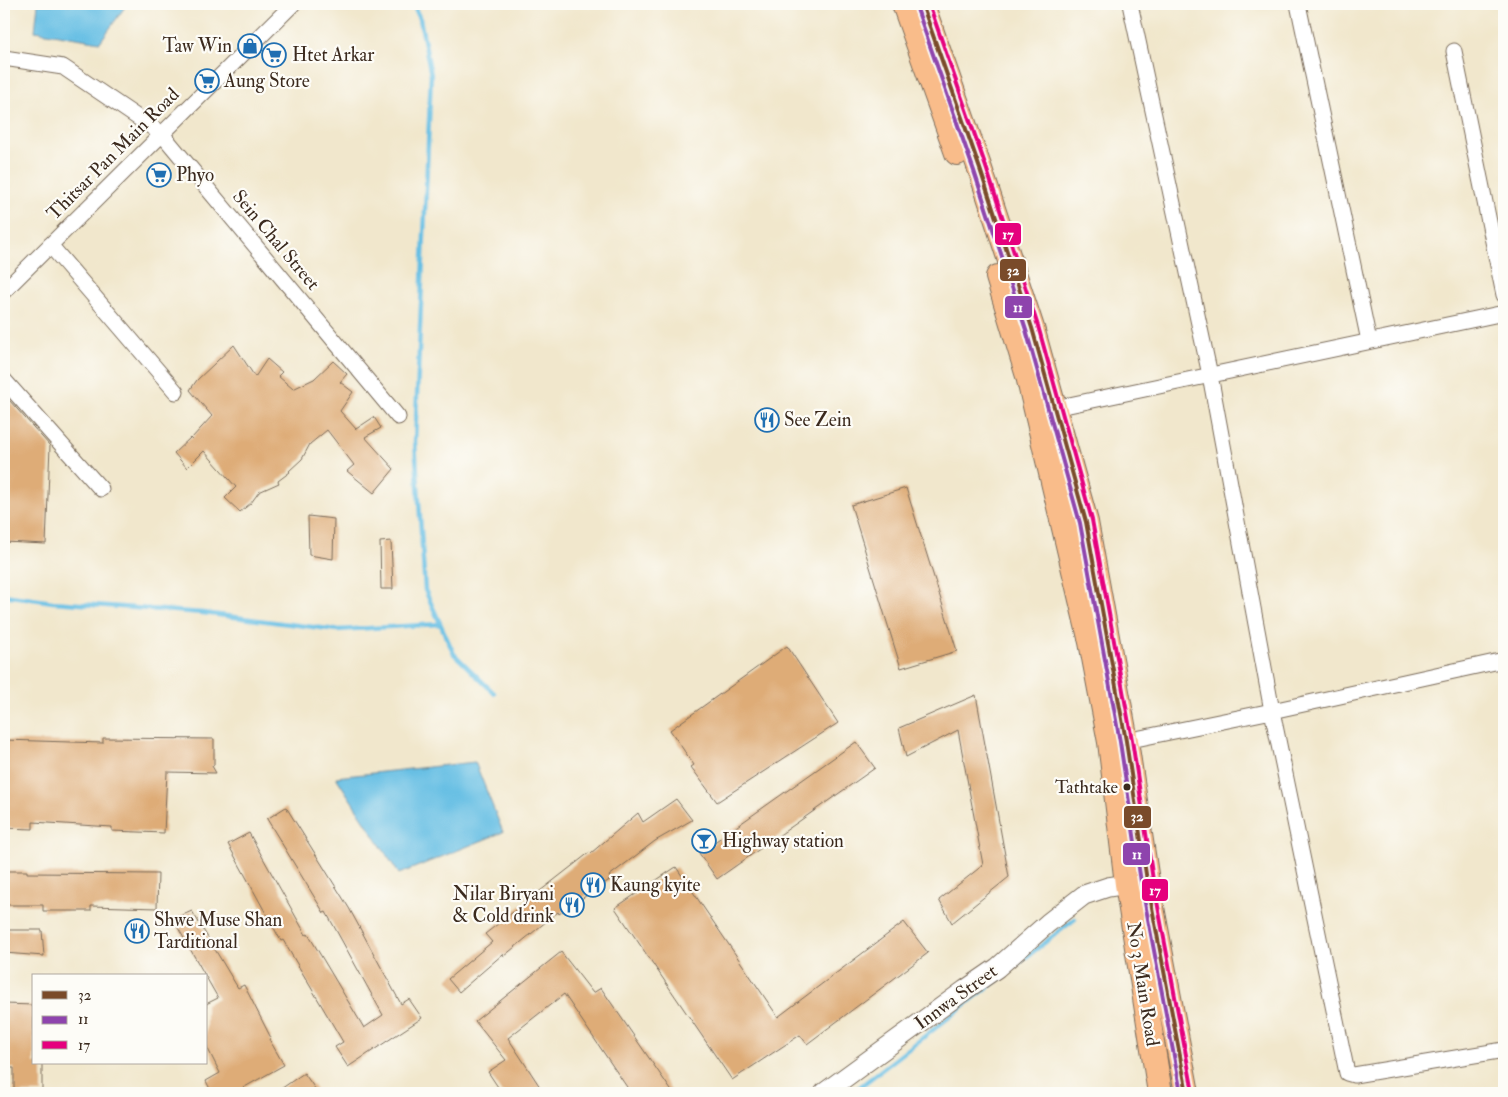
<svg xmlns="http://www.w3.org/2000/svg" width="1508" height="1097" viewBox="0 0 1508 1097" font-family="'IM FELL Double Pica',serif">
  <rect width="100%" height="100%" fill="#fdfcf7"/>
  <filter id="ink" filterUnits="userSpaceOnUse"><feTurbulence type="fractalNoise" baseFrequency=".02" numOctaves="2"/><feDisplacementMap in="SourceGraphic" scale="10" xChannelSelector="R" yChannelSelector="G"/><feConvolveMatrix kernelMatrix="1 2 1 2 8 2 1 2 1" color-interpolation-filters="sRGB"/></filter>
  <filter id="wash" filterUnits="userSpaceOnUse"><feTurbulence type="fractalNoise" baseFrequency=".0096" numOctaves="4" result="noise"/><feDisplacementMap in="SourceGraphic" scale="20" xChannelSelector="R" yChannelSelector="G"/><feGaussianBlur stdDeviation="1.12" result="paint"/><feColorMatrix in="noise" values="0 0 0 0 0 0 0 0 0 0 0 0 0 0 0 0 0 1.4 0 .05"/><feComposite in="paint" operator="in"/></filter>
  <g filter="url(#wash)">
    <rect width="100%" height="100%" fill="#f1e7cc"/>
    <path fill="#67bfe4" stroke="#517481" d="M38 4H127L100 42 35 31Z
      M475 762 503 832 399 874 336 777Z"/>
    <g fill="none" stroke-linecap="round" stroke-linejoin="round">
      <path stroke="#67bfe4" stroke-width="4.5" d="M413 4 420 19 431 75 415 442 425 590 454 654 494 693
        M4 595 53 602 203 613 337 630 439 624
        M852 1093 1075 919"/>
    </g>
    <g id="blocks">
      <path fill="#deac77" d="M234 345 255 377 267 359 282 372 278 376 293 389 314 379 333 361 347 374 340 382 353 392 340 411 356 429 374 417 381 428 365 437 394 469 374 493 347 471 354 465 327 430 310 444 302 459 289 471 290 472 278 481 279 483 259 492 251 503 240 512 225 498 236 487 204 451 187 468 174 453 190 438 191 439 212 416 190 390 197 380Z
        M4 400H9L50 446 46 544 4 542Z
        M906 488 957 651 901 668 851 505Z
        M308 516 334 519 333 559 309 555Z
        M391 541 393 589H381L380 542Z
        M787 646 838 723 717 802 691 767 694 765 670 730Z
        M976 695 1009 877 952 923 939 900 983 865 958 730 906 757 899 728Z
        M103 738 214 739V765L212 766 216 773 167 772 164 833 112 831V827L33 822V829L4 828V740L103 743Z
        M856 742 875 768 717 879 699 853Z
        M676 799 692 820 655 841 609 876 611 879 559 914 558 912 504 956 503 954 459 992 448 979 492 942 485 934 590 852 591 853 638 813 643 822Z
        M286 807 349 908 401 1004 409 999 422 1018 348 1067 335 1047 343 1042 283 940 281 941 228 844 249 833 306 935 308 934 364 1028 383 1015 326 912 324 913 267 819Z
        M676 867 778 1017 904 922 928 953 807 1044 800 1035 732 1080 615 908Z
        M4 871H27V873L158 874 157 908 91 906V911H43V905H4Z
        M192 911 238 988 244 985 271 1038 269 1039 284 1065 234 1093H212L206 1081 220 1073 206 1045V1004L218 998 173 919Z
        M4 930H42L44 956 4 953Z
        M561 952 593 993 601 988 673 1093H631L564 994 508 1038 544 1093H502L488 1072 506 1060 475 1021Z
        M4 1004 34 1005V1063H42V1093H14V1068H4Z
        M304 1073 318 1093H275Z"/>
    </g>
  </g>
  <g filter="url(#ink)">
    <use href="#blocks" fill-opacity="0" stroke="#7b6c5b" stroke-width="1"/>
    <g fill="none" stroke-linecap="round" stroke-linejoin="round">
      <g stroke="#7b6c5b" stroke-width="17">
        <path id="minor" d="M1130 4 1210 375 1272 711 1347 1073 1354 1075 1504 1050
          M1298 4 1369 341
          M1454 51 1504 295
          M4 58 63 67 162 134 398 417
          M50 245 176 392
          M4 291 293 4
          M4 380 101 489
          M1055 408 1504 313
          M1126 741 1272 711 1504 660"/>
      </g>
      <g stroke="#7b6c5b" stroke-width="21">
        <path id="tertiary" d="M824 1093 965 990 997 968 1048 923 1084 895 1108 887 1141 882"/>
      </g>
      <g stroke="#7b6c5b" stroke-width="26">
        <path id="primary" d="M904 4 957 153
          M922 4 980 169 1032 328 1086 522 1126 741 1147 881 1187 1093
          M998 277 1028 376 1091 642 1110 742 1127 884 1160 1093"/>
      </g>
      <use href="#minor" stroke="#fff" stroke-width="15"/>
      <use href="#tertiary" stroke="#fff" stroke-width="19"/>
      <use href="#primary" stroke="#f9bc8a" stroke-width="24"/>
      <g stroke="#fdfcf7" stroke-width="8">
        <path id="bus-1" d="M922 4 980 169 1032 328 1086 522 1126 741 1147 881 1187 1093"/>
      </g>
      <g stroke="#fdfcf7" stroke-width="8">
        <path id="bus-2" d="M916 6 974 171 1026 330 1080 523 1120 742 1141 882 1181 1093"/>
      </g>
      <g stroke="#fdfcf7" stroke-width="8">
        <path id="bus-3" d="M929 4 986 167 1038 326 1092 520 1132 740 1153 880 1193 1092"/>
      </g>
      <use href="#bus-1" stroke="#7a4b2a" stroke-width="4"/>
      <use href="#bus-2" stroke="#8e44ad" stroke-width="4"/>
      <use href="#bus-3" stroke="#e5007d" stroke-width="4"/>
    </g>
  </g>
  <defs>
    <g id="shop-ring" transform="scale(1.25)"><circle r="9.5" fill="#fdfcf7" stroke="#1f6fb2" stroke-width="1.5"/><path d="M-5-2.5h2.3a2.7 3.5 0 0 1 5.4 0H5L5.5 6h-11ZM-1.5-2.5h3a1.5 2.3 0 0 0-3 0Z" fill="#1f6fb2"/></g>
    <g id="supermarket-ring" transform="scale(1.25)"><circle r="9.5" fill="#fdfcf7" stroke="#1f6fb2" stroke-width="1.5"/><path d="M-6-5.5h2.5l.6 2H6L4.5 2H-2.5L-4.4-4H-6ZM-1.5 3.2a1.3 1.3 0 1 0 .1 0ZM3 3.2a1.3 1.3 0 1 0 .1 0Z" fill="#1f6fb2"/></g>
    <g id="restaurant-ring" transform="scale(1.25)"><circle r="9.5" fill="#fdfcf7" stroke="#1f6fb2" stroke-width="1.5"/><path d="M-5-6h1v4h1v-4h1v4h1v-4h1v5L-1.5 .5V6h-2V.5L-5-1ZM5-6V6H3V1.5H1.5Q1.5-4 5-6Z" fill="#1f6fb2"/></g>
    <g id="bar-ring" transform="scale(1.25)"><circle r="9.5" fill="#fdfcf7" stroke="#1f6fb2" stroke-width="1.5"/><path d="M-6-5H6L.8 .8V4.5H3.5V6h-7V4.5H-.8V.8Z" fill="#1f6fb2"/></g>
  </defs>
  <g fill-rule="evenodd">
    <use href="#shop-ring" x="250" y="46"/>
    <use href="#supermarket-ring" x="274" y="55"/>
    <use href="#supermarket-ring" x="207" y="81"/>
    <use href="#supermarket-ring" x="159" y="175"/>
    <use href="#restaurant-ring" x="767" y="420"/>
    <use href="#bar-ring" x="704" y="841"/>
    <use href="#restaurant-ring" x="593" y="885"/>
    <use href="#restaurant-ring" x="572" y="905"/>
    <use href="#restaurant-ring" x="137" y="931"/>
  </g>
  <circle fill="#3b2a1e" stroke="#fdfcf7" stroke-width="2" cx="1127" cy="787" r="4.5"/>
  <g text-anchor="middle" dominant-baseline="central" stroke-width="4.5" stroke-linejoin="round" paint-order="stroke">
    <g font-size="18" fill="#3b2a1e" stroke="#fdfcf7" text-anchor="end">
      <text x="1118" y="787">Tathtake</text>
    </g>
    <g font-size="19" fill="#3b2a1e" stroke="#fdfcf7" text-anchor="start">
      <text x="232" y="46" text-anchor="end">Taw Win</text>
      <text x="292" y="55">Htet Arkar</text>
      <text x="224" y="81">Aung Store</text>
      <text x="176" y="175">Phyo</text>
      <text x="784" y="420">See Zein</text>
      <text x="722" y="841">Highway station</text>
      <text x="610" y="885">Kaung kyite</text>
      <text x="554" y="894" text-anchor="end">Nilar Biryani<tspan x="554" dy="22">&amp; Cold drink</tspan></text>
      <text x="154" y="920">Shwe Muse Shan<tspan x="154" dy="22">Tarditional</tspan></text>
    </g>
    <g font-size="19" fill="#3b2a1e" stroke="#fdfcf7">
      <text transform="translate(113 154) rotate(-45)">Thitsar Pan Main Road</text>
      <text transform="translate(276 240) rotate(50)">Sein Chal Street</text>
      <text transform="translate(1143 984) rotate(81)">No 3 Main Road</text>
      <text transform="translate(956 997) rotate(-36)">Innwa Street</text>
    </g>
  </g>
  <g stroke="#fdfcf7" stroke-width="2">
    <rect x="994" y="222" width="28" height="24" rx="5" fill="#e5007d"/>
    <rect x="999" y="258" width="28" height="24" rx="5" fill="#7a4b2a"/>
    <rect x="1004" y="295" width="29" height="24" rx="5" fill="#8e44ad"/>
    <rect x="1123" y="805" width="29" height="24" rx="5" fill="#7a4b2a"/>
    <rect x="1122" y="842" width="29" height="24" rx="5" fill="#8e44ad"/>
    <rect x="1141" y="878" width="28" height="24" rx="5" fill="#e5007d"/>
  </g>
  <g font-size="14" text-anchor="middle" font-weight="bold" fill="#fff">
    <text x="1008" y="239">17</text>
    <text x="1013" y="275">32</text>
    <text x="1018" y="312">11</text>
    <text x="1137" y="821">32</text>
    <text x="1137" y="859">11</text>
    <text x="1155" y="895">17</text>
  </g>
  <rect width="1508" height="1097" fill="none" stroke="#fdfcf7" stroke-width="20"/>
  <rect x="32" y="974" width="175" height="90" fill="#fdfcf7" stroke="#afa8a0"/>
  <rect x="42" y="991" width="25" height="8" fill="#7a4b2a" stroke="#afa8a0"/>
  <text x="78" y="1000" font-size="15" fill="#3b2a1e">32</text>
  <rect x="42" y="1016" width="25" height="8" fill="#8e44ad" stroke="#afa8a0"/>
  <text x="78" y="1024" font-size="15" fill="#3b2a1e">11</text>
  <rect x="42" y="1041" width="25" height="8" fill="#e5007d" stroke="#afa8a0"/>
  <text x="78" y="1050" font-size="15" fill="#3b2a1e">17</text>
</svg>
